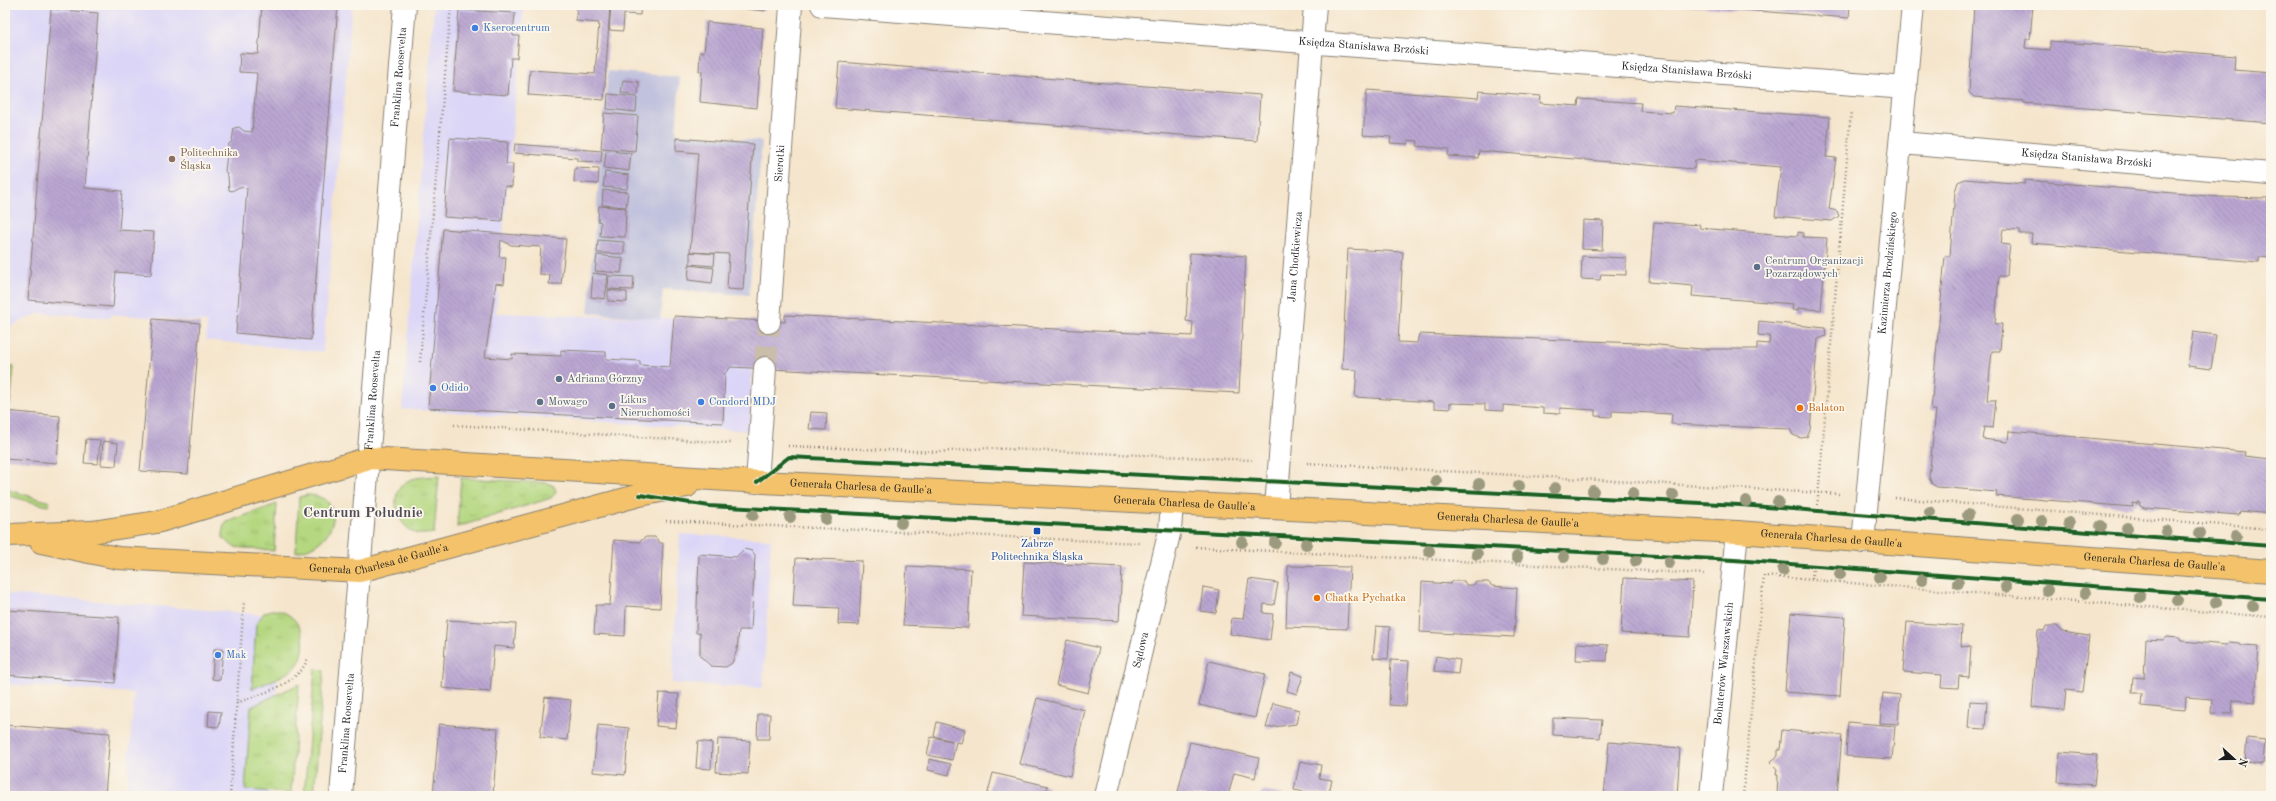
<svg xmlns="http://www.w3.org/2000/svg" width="2276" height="801" viewBox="0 0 2276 801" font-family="'Old Standard TT',serif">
  <defs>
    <pattern id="grass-tufts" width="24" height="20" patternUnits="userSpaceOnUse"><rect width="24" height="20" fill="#b4d77f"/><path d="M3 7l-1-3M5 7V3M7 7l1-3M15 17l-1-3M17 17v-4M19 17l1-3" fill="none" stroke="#9ab86d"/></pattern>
    <pattern id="building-back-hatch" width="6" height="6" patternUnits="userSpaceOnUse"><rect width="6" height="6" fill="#baa6d1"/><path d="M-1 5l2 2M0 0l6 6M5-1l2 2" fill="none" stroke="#9f8eb3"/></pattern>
  </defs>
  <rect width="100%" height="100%" fill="#fbf7ec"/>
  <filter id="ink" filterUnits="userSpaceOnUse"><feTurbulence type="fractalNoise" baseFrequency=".025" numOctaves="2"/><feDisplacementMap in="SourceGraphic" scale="8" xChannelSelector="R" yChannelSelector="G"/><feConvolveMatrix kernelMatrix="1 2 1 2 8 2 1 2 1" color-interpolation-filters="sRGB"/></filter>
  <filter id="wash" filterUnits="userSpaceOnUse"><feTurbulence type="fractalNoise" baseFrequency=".012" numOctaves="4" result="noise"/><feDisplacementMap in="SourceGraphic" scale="16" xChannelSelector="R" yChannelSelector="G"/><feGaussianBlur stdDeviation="0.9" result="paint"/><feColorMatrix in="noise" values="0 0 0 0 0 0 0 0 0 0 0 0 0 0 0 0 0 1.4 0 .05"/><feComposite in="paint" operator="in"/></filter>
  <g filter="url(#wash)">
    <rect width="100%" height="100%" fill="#f5e5cc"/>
    <path fill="#dbd6f7" d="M5 5H352L323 352 206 340 207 322 111 314 110 318 40 313 5 329Z
      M434 5H524L496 313 753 321 750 431 402 409Z
      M680 534 771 539 763 688 672 683Z
      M5 594 282 616 269 796H126L134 693 5 684Z"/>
    <path fill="#c1c2dd" d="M608 71 680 77 676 134 762 141 749 295 663 289 660 319 588 313Z"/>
    <path fill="url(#grass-tufts)" stroke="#687a4e" d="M5 366 14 367 10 405H5Z
      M439 476 434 533C427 534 420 535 413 532 397 523 389 498 403 484 412 476 428 477 439 476Z
      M461 478 547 483 554 486 556 492 551 498 457 527Z
      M5 489 50 502 48 506 5 495Z
      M307 495C348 495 338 546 296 552L299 497Z
      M277 504 274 551 234 547 223 538V527L227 522Z
      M271 610C298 609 312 642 298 664 292 674 263 684 252 689L256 624 264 613Z
      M315 669 324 670 314 796H304Z
      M299 684 291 793 245 790 251 707Z"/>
    <g id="blocks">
      <path fill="url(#building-back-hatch)" d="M262 5H338L311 340 236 333 247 188 239 187 232 191 229 190 228 176 225 171 228 145 232 141 234 128 239 127 244 131 252 132 257 73 239 72 240 53 258 54Z
        M577 5H610L604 100 528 95 530 70 595 74 599 23 576 21Z
        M611 5H641L640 15 624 14 623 31 609 30Z
        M712 5H765V11Z
        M1677 5H1850L1849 18Z
        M1974 5H2033L2030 39H2026L2025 48 2050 50V41L2235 56 2234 70 2271 73V123L2024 103V101L1974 97 1969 92Z
        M51 9 98 13 85 188 122 191 119 230 154 232 151 275 116 272 113 307 28 300Z
        M459 10 515 13 513 36H519L517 58H511L508 95 453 91Z
        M707 22 763 28 757 108 700 102 702 71H699L700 52H704Z
        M839 62 1260 95 1257 141 835 108Z
        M623 80 639 82 638 95 621 93Z
        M1367 90 1478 98 1479 91 1541 96 1540 103 1578 106 1579 99 1641 103 1640 111 1673 113 1674 106 1830 117 1826 157 1836 158 1829 209 1837 211 1839 216 1832 221 1775 216 1781 167 1695 160 1694 169 1479 151 1478 158 1448 156 1449 149 1417 146 1418 141 1408 140V144L1390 143 1391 137 1363 135Z
        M608 94 637 97 636 112 607 109Z
        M604 113 638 116 635 151 601 148Z
        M450 138 508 142 506 164H513L512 187 505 186 502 221 444 217Z
        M676 138 753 144 743 290 727 289 729 254 690 252 698 153 676 151Z
        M515 144 602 151 601 162 577 161V158L514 153Z
        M606 151 631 153 629 171 604 168Z
        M575 168 599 169 598 184 574 182Z
        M605 172 629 175 627 189 603 187Z
        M1965 179 2025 184V180L2219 197 2268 198 2267 201 2271 202V258L2259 257V262L2031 243 2032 234H2020V230L2003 229 2001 244 2010 245 2008 261 2007 276H1999L1995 324H2002L2000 351H1992L1987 400H1996L1993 428 1984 427 1982 439 2008 442 2009 431 2245 452 2244 456 2271 459V514L2240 511 2239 515 2144 508 2139 505 2140 502H2137V504L2132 503 2133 507 1996 496 1997 492 1937 487 1932 484 1929 477 1936 410H1931L1945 256H1950L1955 192 1958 182Z
        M603 190 628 192 626 207 602 205Z
        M599 206 626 208 625 237 600 236 601 222 598 221Z
        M1583 220 1603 221 1602 250 1582 249Z
        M1654 222 1700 225 1699 228 1798 236V232L1803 233V237L1827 238 1821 310 1798 308V311L1792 310 1793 304 1692 296 1693 286 1649 282Z
        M443 229 566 239 561 284H549L550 275 539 274 541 247 511 245 501 240 499 257H506L504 284 496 283 485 357 512 359V354L561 356V350L606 352V359L640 361V365L670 367 674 316 785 322V315L1192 336 1193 322 1186 321 1190 253 1246 256 1239 393 731 367 725 373 723 423 428 408Z
        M598 240 624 242V254L597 253Z
        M1348 249 1403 252 1398 342 1417 343 1419 334 1637 343 1701 349H1757V343L1769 344 1770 336 1758 335 1759 321 1825 328 1826 336 1818 339 1810 430 1807 437 1801 438 1793 435 1790 429 1671 424 1672 414 1612 411V417L1595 416V410L1560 408V414L1543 413V408L1503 405V411L1485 410V404L1450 403V409L1434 408V402L1355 397 1357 370 1342 369Z
        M690 252 715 254 714 266 690 264Z
        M597 255 623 258 621 273 595 271Z
        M1582 256 1626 258V275L1601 274 1600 280 1581 279Z
        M689 265 714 268 712 283 688 280Z
        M593 273 608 275 605 299 591 297Z
        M609 276 634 277 633 290 608 289Z
        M608 290 627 292V302L608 301Z
        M153 319 200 323 188 474 140 471Z
        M2193 332 2216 335 2211 369 2188 366Z
        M5 411 60 416 57 463 5 459Z
        M811 412 827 413 826 430 809 429Z
        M86 439 100 440 98 464 84 463Z
        M103 441 118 443 116 466 101 465Z
        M646 537H655L660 543H663L660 608 626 606 625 636 594 634 596 605H610L614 540 639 542Z
        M744 549 752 551 755 555 751 630H739L737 650 732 663 726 667 711 666 700 656V633H696L699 554 736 557Z
        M796 558 862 561 859 625 838 624 839 608 793 606Z
        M1024 562 1122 567 1119 621 1021 616Z
        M907 566 971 569 968 628 903 625Z
        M1288 566 1350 567 1347 629 1286 627Z
        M1624 578 1693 582 1690 637 1621 633Z
        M1249 579 1278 583 1274 605 1264 604 1263 613 1273 614 1270 640 1230 634 1232 618 1243 619Z
        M1453 581H1464L1466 585H1473L1476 582H1488L1492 586 1517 588 1514 637 1420 632 1422 582 1450 584Z
        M1203 587 1219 590 1216 613 1200 611Z
        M5 610 119 617 115 683 5 675Z
        M1791 613 1845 617 1840 696 1785 692Z
        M447 620 516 624 514 648 494 646 490 692 442 688Z
        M1907 622 1962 626 1961 646 1971 647 1969 677 1959 676 1958 688 1941 687 1942 675 1903 672Z
        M1376 626 1390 627 1388 659 1373 658Z
        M2046 626H2057L2062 632 2089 636 2082 692 2066 690 2064 710 2032 707 2038 630 2044 631Z
        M2166 637 2179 638 2182 641 2226 645 2229 642 2239 643 2242 645 2259 646 2255 702 2233 700 2232 714 2211 713 2212 699 2186 697 2185 710 2141 706 2142 693H2132L2133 677 2144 678 2146 639 2163 640Z
        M1067 640 1099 648 1088 693 1056 685Z
        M1577 643 1608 645 1607 661 1576 660Z
        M214 649 223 650 220 680 212 679Z
        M1436 656 1460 660 1458 674 1434 671Z
        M1391 660 1409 661 1406 706 1389 705Z
        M1209 661 1265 674 1255 718 1199 705Z
        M1291 672 1303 676 1297 694 1287 691Z
        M659 693 679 694 676 728 656 726Z
        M1883 693 1900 695 1898 724 1880 723Z
        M545 697 571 700 567 740 540 737Z
        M1037 698 1085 710 1070 776 1020 764Z
        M1970 701 1987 702 1985 729 1968 728Z
        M1273 703 1299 710 1296 724 1266 728Z
        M209 711 221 712 219 727 208 726Z
        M758 714H770L769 739H757Z
        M1553 718 1602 720 1600 738 1553 735Z
        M937 722 965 730 961 743 956 742 952 760 927 755 931 737 952 741 934 736Z
        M1848 722 1895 726 1892 759 1846 756Z
        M439 724 498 729 493 796H433Z
        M5 725 110 733 105 796H5Z
        M598 725 629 728 625 775 593 772Z
        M1782 730 1842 735 1837 796 1777 795 1778 775H1776L1777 769 1770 762 1778 756V750H1780Z
        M2247 738 2265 740 2263 764 2245 762Z
        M718 739 750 741 748 774 716 772Z
        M698 741 712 743 711 769 696 768Z
        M1190 742 1259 758 1255 778 1234 773 1228 796H1177Z
        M1609 742 1680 748 1677 796H1604Z
        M2060 752 2097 755 2094 785 2058 782Z
        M929 759 951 764 949 775 928 770Z
        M1300 761 1321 765 1319 778 1332 780 1328 796 1294 790Z
        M993 773 1048 786 1045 796H987Z
        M1262 791 1284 795 1283 796H1261Z"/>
    </g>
  </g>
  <g filter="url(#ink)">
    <use href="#blocks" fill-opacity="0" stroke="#888074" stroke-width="1"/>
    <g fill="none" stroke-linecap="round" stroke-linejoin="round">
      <path stroke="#cabda9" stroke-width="22" stroke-dasharray="22 11" stroke-linecap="butt" d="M765 368 769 322"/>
      <g stroke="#888074" stroke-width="24">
        <g id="minor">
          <path id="s1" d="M822 5 1906 88"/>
          <path id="s2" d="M1901 143 2271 174"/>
          <path id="s3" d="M769 322 791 5"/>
          <path d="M757 482 765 368"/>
          <path id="s4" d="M1276 508 1315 5"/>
          <path id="s5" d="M1863 542 1913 5"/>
          <path id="s6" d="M341 796 405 5"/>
          <path id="s7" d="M1106 796 1170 530 1172 503"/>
          <path id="s8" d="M1711 796 1737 532"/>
        </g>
      </g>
      <g stroke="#888074" stroke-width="24">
        <g id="major">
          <path id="s9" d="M7 535 92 532 157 522 369 458 744 481 1737 532 2271 571"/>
          <path id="s10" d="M41 542 118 558 360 571 640 495 687 486"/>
        </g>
      </g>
      <path stroke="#888074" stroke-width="2.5" stroke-dasharray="1 3" stroke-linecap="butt" d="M420 362 451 5
        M454 425 731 443
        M788 446 938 452 986 448 1252 460
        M1307 463 1839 494
        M1895 498 2271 529
        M1817 509 1851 111
        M666 521 1139 543
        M1196 547 1704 574
        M1812 579 1813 566
        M237 703C261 693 300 685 308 657
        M230 796 244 601
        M1743 796 1764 576 2271 617"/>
      <use href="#minor" stroke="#fff" stroke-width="22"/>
      <use href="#major" stroke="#f3c26a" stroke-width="22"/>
      <g stroke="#fbf7ec" stroke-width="6">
        <path id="cycleway" d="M757 482 789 457 1740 505 2271 546
          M640 495 709 506 1734 560 2271 599"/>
      </g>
      <use href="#cycleway" stroke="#1b5e20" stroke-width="4"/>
    </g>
    <g fill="#9b9a7e">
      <circle cx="1436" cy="481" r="6"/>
      <circle cx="1479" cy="484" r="6"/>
      <circle cx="1519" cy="486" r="6"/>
      <circle cx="1555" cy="488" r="6"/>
      <circle cx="1593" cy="491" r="6"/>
      <circle cx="1633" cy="493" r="6"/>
      <circle cx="1673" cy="495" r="6"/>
      <circle cx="1746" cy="501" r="6"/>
      <circle cx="1778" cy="502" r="6"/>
      <circle cx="1930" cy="512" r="6"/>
      <circle cx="753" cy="515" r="6"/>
      <circle cx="1968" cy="515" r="6"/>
      <circle cx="790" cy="517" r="6"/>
      <circle cx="826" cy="519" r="6"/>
      <circle cx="2018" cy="519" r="6"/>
      <circle cx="2042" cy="521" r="6"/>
      <circle cx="901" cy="523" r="6"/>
      <circle cx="2069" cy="523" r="6"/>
      <circle cx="2101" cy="526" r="6"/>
      <circle cx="2127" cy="528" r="6"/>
      <circle cx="2166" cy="531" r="6"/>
      <circle cx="2200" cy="533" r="6"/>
      <circle cx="2236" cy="536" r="6"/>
      <circle cx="1242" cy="542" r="6"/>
      <circle cx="1275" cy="543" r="6"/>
      <circle cx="1306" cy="544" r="6"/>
      <circle cx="1429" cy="551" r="6"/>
      <circle cx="1477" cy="554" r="6"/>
      <circle cx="1517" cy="557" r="6"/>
      <circle cx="1564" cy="557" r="6"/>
      <circle cx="1603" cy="559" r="6"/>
      <circle cx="1636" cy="561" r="6"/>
      <circle cx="1669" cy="563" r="6"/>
      <circle cx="1783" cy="570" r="6"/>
      <circle cx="1840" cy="574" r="6"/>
      <circle cx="1880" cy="577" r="6"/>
      <circle cx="1922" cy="580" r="6"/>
      <circle cx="1958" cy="583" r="6"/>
      <circle cx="2006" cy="587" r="6"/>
      <circle cx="2047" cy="590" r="6"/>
      <circle cx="2085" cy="593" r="6"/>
      <circle cx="2140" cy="597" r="6"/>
      <circle cx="2177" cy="600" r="6"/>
      <circle cx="2216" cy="603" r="6"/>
      <circle cx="2253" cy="606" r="6"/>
    </g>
  </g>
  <g fill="#3f7fe0" stroke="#fbf7ec" stroke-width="1.5">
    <circle cx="475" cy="28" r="4"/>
    <circle cx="433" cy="388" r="4"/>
    <circle cx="701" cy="402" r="4"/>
    <circle cx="218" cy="655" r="4"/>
  </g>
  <circle fill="#8d6e63" stroke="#fbf7ec" stroke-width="1.5" cx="172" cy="159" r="4"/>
  <g fill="#5c6f8a" stroke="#fbf7ec" stroke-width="1.5">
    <circle cx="1757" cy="267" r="4"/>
    <circle cx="559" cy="379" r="4"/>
    <circle cx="540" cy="402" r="4"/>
    <circle cx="612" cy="406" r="4"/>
  </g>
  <g fill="#e8710a" stroke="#fbf7ec" stroke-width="1.5">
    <circle cx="1800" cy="408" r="4"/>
    <circle cx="1317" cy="598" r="4"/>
  </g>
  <rect fill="#1a4fb4" stroke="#fbf7ec" stroke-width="1.5" x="1033" y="527" width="8" height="8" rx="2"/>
  <g text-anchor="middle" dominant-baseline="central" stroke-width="3.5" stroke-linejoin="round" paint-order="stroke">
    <g font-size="11" fill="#366cbe" stroke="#fbf7ec" text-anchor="start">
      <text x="483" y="28">Kserocentrum</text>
      <text x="441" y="388">Odido</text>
      <text x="709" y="402">Condord MDJ</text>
      <text x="226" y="655">Mak</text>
    </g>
    <g font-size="11" fill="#1c1c1c" stroke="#fbf7ec">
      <text stroke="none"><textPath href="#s1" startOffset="543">Księdza Stanisława Brzóski</textPath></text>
      <text stroke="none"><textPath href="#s1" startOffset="867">Księdza Stanisława Brzóski</textPath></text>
      <text stroke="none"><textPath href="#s6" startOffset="721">Franklina Roosevelta</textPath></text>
      <text stroke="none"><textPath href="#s2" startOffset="186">Księdza Stanisława Brzóski</textPath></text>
      <text stroke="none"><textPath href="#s3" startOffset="159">Sierotki</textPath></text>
      <text stroke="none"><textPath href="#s4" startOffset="252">Jana Chodkiewicza</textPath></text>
      <text stroke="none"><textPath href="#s5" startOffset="270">Kazimierza Brodzińskiego</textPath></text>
      <text stroke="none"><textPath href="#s6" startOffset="397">Franklina Roosevelta</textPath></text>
      <text stroke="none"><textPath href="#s9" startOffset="865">Generała Charlesa de Gaulle'a</textPath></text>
      <text stroke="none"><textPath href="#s9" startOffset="1189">Generała Charlesa de Gaulle'a</textPath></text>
      <text stroke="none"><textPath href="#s9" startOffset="1513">Generała Charlesa de Gaulle'a</textPath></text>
      <text stroke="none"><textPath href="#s9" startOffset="1837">Generała Charlesa de Gaulle'a</textPath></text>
      <text stroke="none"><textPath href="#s10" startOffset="341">Generała Charlesa de Gaulle'a</textPath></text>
      <text stroke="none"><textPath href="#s9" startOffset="2161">Generała Charlesa de Gaulle'a</textPath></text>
      <text stroke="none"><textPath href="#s7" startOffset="150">Sądowa</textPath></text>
      <text stroke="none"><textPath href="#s8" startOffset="133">Bohaterów Warszawskich</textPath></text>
      <text stroke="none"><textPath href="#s6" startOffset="73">Franklina Roosevelta</textPath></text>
    </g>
    <g font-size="11" fill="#785e54" stroke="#fbf7ec" text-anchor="start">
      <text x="180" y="153">Politechnika<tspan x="180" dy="13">Śląska</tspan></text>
    </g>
    <g font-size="11" fill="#4e5e75" stroke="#fbf7ec" text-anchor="start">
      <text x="1765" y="261">Centrum Organizacji<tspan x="1765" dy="13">Pozarządowych</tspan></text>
      <text x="567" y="379">Adriana Górzny</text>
      <text x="620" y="400">Likus<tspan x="620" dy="13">Nieruchomości</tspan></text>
      <text x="548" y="402">Mowago</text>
    </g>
    <g font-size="11" fill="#c56008" stroke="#fbf7ec" text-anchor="start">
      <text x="1808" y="408">Balaton</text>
      <text x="1325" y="598">Chatka Pychatka</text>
    </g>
    <g font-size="11" fill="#164399" stroke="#fbf7ec">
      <text x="1037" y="544">Zabrze<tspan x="1037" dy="13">Politechnika Śląska</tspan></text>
    </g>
    <g font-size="15" font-weight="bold" fill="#534c5b" stroke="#fbf7ec">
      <text x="363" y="513">Centrum Południe</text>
    </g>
  </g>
  <rect width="2276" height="801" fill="none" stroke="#fbf7ec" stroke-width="20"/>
  <g transform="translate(2234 759) rotate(111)" stroke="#fbf7ec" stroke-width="3" paint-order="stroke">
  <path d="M0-3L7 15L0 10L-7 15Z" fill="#1c1c1c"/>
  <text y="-6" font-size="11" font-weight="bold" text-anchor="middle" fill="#1c1c1c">N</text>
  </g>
</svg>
